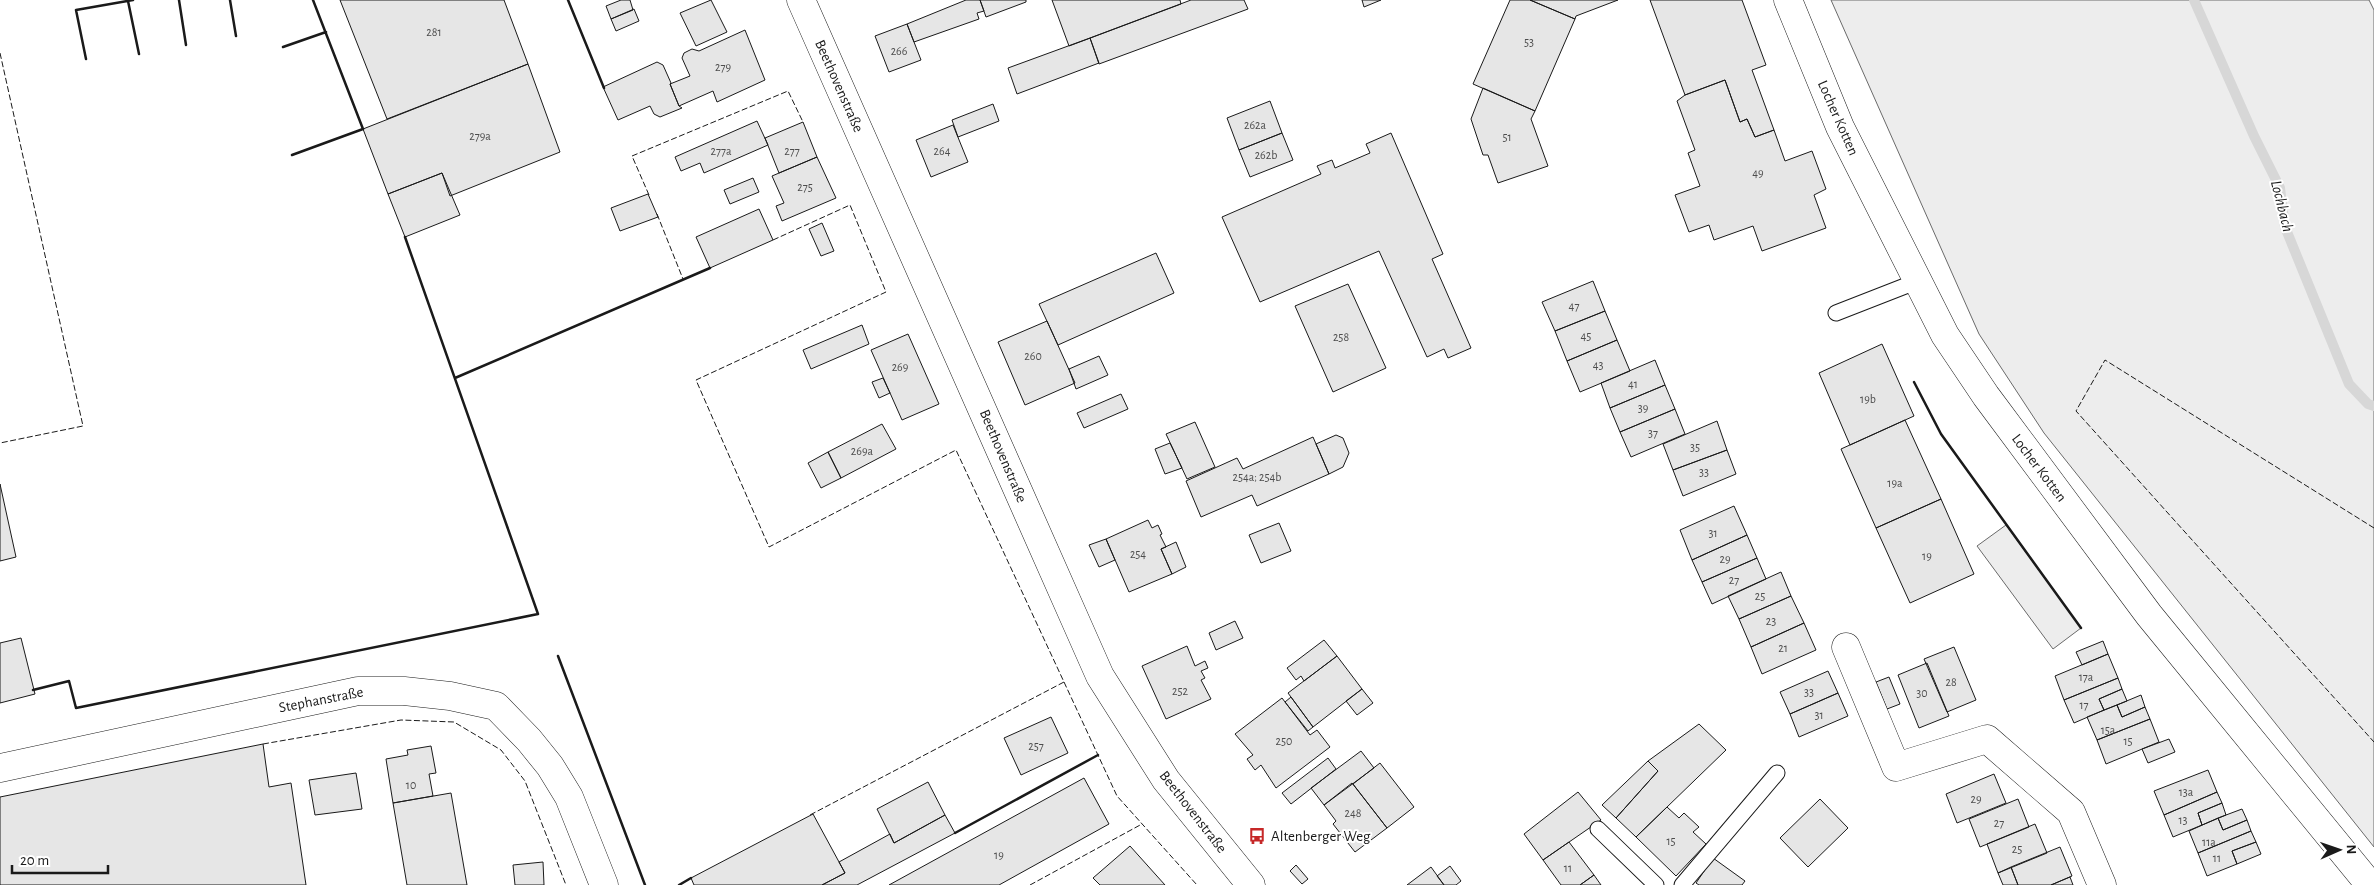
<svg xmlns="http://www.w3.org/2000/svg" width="2374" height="885" viewBox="0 0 2374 885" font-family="'Alegreya Sans',sans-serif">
  <rect width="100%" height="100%" fill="#fff"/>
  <path fill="#ededed" stroke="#6a6a6a" d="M1831 0H2369L2374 10V847L2044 433 1979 334Z
    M2006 525 2081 628 2053 649 1977 546Z"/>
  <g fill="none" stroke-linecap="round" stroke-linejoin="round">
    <path stroke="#d7d7d7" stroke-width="10" d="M2194 0 2254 136 2280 188 2285 227 2349 384 2368 404 2374 406"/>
  </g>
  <path fill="#e6e6e6" stroke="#1a1a1a" d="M340 0H504L528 64 387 119Z
    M621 0H630L633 10 611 19 606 6Z
    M711 0 727 32 696 46 680 13Z
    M966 0H980L984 11 977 13 979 19 914 42 907 24Z
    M980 0H1026V2L986 17Z
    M1052 0H1180L1181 4 1069 46Z
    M1191 0H1244L1248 9 1099 64 1090 38Z
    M1362 0H1381L1364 7Z
    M1510 0H1530L1575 19 1535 111 1473 84Z
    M1530 0H1618L1576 16 1575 19Z
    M1650 0H1742L1766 65 1752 70 1774 130 1755 137 1747 119 1740 122 1725 80 1685 95Z
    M634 9 639 21 616 31 611 19Z
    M907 24 921 60 889 72 875 36Z
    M745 30 765 80 717 102 713 91 679 106 670 84 690 76 682 58 684 53 692 49 699 51Z
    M1090 38 1099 63 1017 94 1008 68Z
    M657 62 663 65 671 83 670 84 679 106 682 108 660 117 654 114 650 106 618 120 603 87Z
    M528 64 560 152 450 196 442 173 388 194 363 129Z
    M1725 80 1740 122 1747 119 1755 137 1774 130 1785 161 1812 151 1826 189 1814 195 1826 228 1762 251 1753 226 1714 240 1709 225 1689 232 1675 195 1700 186 1688 153 1695 150 1677 101 1685 95Z
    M1483 88 1535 111 1531 119 1548 166 1498 183 1488 155H1483L1471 119Z
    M1270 101 1282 133 1239 150 1227 118Z
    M993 104 999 121 958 137 952 120Z
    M757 121 768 145 704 173 700 163 681 171 675 157Z
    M803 122 817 157 779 173 765 138Z
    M953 125 968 162 931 177 916 140Z
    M1282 133 1293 160 1250 177 1239 150Z
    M1391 133 1443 254 1432 259 1471 348 1448 358 1444 349 1427 357 1379 251 1260 302 1222 217 1321 174 1317 166 1332 160 1335 168 1370 153 1366 144Z
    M817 157 836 198 782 221 776 206 784 203 772 176Z
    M442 173 460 215 405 237 388 194Z
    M753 178 759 192 730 204 724 190Z
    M648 194 658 217 620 231 611 208Z
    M759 209 773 240 710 268 696 237Z
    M822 223 834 251 821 256 809 229Z
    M1156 253 1174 293 1058 345 1039 304Z
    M1593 281 1605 311 1555 331 1542 302Z
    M1348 284 1386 368 1333 392 1295 306Z
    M1605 311 1617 340 1567 361 1555 331Z
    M1047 321 1075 383 1025 405 998 342Z
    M862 325 869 344 811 369 803 350Z
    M908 334 939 404 902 420 871 350Z
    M1617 340 1630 371 1580 392 1567 361Z
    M1882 344 1914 416 1850 445 1819 373Z
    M1099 356 1108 375 1076 389 1069 369Z
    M1655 360 1665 385 1610 408 1601 383Z
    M883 378 890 393 879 398 872 382Z
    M1665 385 1675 409 1620 432 1610 408Z
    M1121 394 1128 409 1084 428 1077 413Z
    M1675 409 1685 434 1631 457 1620 432Z
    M1905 420 1941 499 1876 528 1841 449Z
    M1717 421 1727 450 1673 470 1663 444Z
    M1195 422 1215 467 1187 479 1166 434Z
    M882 424 896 449 841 478 828 452Z
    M1336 435 1343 438 1349 453 1343 467 1329 474 1316 444Z
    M1313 437 1329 474 1257 506 1252 495 1201 517 1186 481 1237 458 1243 469Z
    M1170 443 1182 468 1165 474 1155 449Z
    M1727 450 1736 474 1683 496 1673 470Z
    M828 452 841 478 821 488 808 463Z
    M0 484 16 557 0 561Z
    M1941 499 1974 574 1910 603 1876 528Z
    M1734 506 1747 535 1692 560 1680 530Z
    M1148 520 1152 528 1158 525 1162 534 1160 535 1166 547 1161 549 1172 574 1129 592 1106 539Z
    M1279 523 1291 551 1261 563 1249 535Z
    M1747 535 1757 558 1702 582 1692 560Z
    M1106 539 1115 560 1099 567 1089 545Z
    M1176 542 1186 567 1172 574 1161 549Z
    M1757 558 1766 579 1712 604 1702 582Z
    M1781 572 1791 596 1739 619 1728 596Z
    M1791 596 1804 623 1751 647 1739 619Z
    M1235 621 1243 638 1216 650 1209 633Z
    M1804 623 1816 650 1762 674 1751 647Z
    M21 638 35 694 0 703V643Z
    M1324 640 1337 656 1304 681 1301 676 1296 680 1287 668Z
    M2103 641 2108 654 2082 665 2076 652Z
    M1187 646 1195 666 1205 661 1208 668 1201 671 1205 678 1201 680 1211 699 1166 719 1142 666Z
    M1954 647 1976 700 1947 712 1924 659Z
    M2108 654 2118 678 2064 700 2055 676Z
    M1337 656 1362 689 1313 727 1288 693Z
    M1927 663 1949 716 1919 728 1898 675Z
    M1828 671 1838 693 1790 714 1780 692Z
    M1889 677 1900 704 1887 709 1876 682Z
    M2118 678 2122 689 2099 699 2104 710 2074 723 2064 700Z
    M1362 689 1373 703 1357 715 1346 701Z
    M2122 689 2127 701 2104 710 2099 699Z
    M1838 693 1848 716 1799 737 1790 714Z
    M2141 695 2145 707 2122 717 2117 705Z
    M1291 697 1313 727 1308 731 1285 702Z
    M1282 698 1310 735 1317 730 1330 747 1276 788 1261 765 1255 770 1247 759 1253 755 1235 734Z
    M2117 705 2122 717 2145 707 2150 719 2097 740 2087 717Z
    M1051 717 1068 753 1021 775 1004 738Z
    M2150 719 2159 742 2106 764 2097 740Z
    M1699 724 1726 750 1636 837 1616 818 1658 771 1648 761Z
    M2169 739 2175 752 2148 763 2142 749Z
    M263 744 269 787 291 783 306 885H0V797Z
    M431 746 436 773 429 774 433 796 393 803 386 759 408 755 407 750Z
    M1361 751 1374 768 1324 805 1311 788Z
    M1328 758 1336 769 1291 804 1282 793Z
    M1648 761 1658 771 1616 818 1602 805Z
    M1380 763 1414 807 1387 828 1353 784Z
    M2208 770 2217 792 2164 815 2154 791Z
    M356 773 362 809 315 815 309 780Z
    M1994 774 2006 803 1957 823 1946 794Z
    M1084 778 1109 824 999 885H889Z
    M928 782 945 815 894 843 877 809Z
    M1352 783 1387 828 1355 852 1333 824 1336 821 1324 805Z
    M1578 792 1601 820 1543 860 1524 834Z
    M2217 792 2222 803 2198 813 2202 825 2173 837 2164 815Z
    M451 793 467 885H407L393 803Z
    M1820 799 1848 828 1808 867 1780 838Z
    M2018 799 2029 827 1980 847 1969 819Z
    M2222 803 2226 815 2202 825 2198 813Z
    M1667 807 1679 818 1684 813 1699 827 1693 832 1706 844 1676 876 1636 837Z
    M2242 809 2247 820 2223 830 2218 818Z
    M813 814 845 873 822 885H694L691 878Z
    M945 815 955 833 857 885H822L845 873 839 862 890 834 894 843Z
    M2218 818 2223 830 2247 820 2251 831 2198 853 2189 831Z
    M2035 824 2047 853 1998 873 1987 844Z
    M2251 831 2256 842 2232 851 2237 864 2207 876 2198 853Z
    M1569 842 1594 875 1580 885H1561L1543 860Z
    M2256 842 2261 854 2237 864 2232 851Z
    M1130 846 1165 885H1100L1093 878Z
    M2060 847 2072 876 2051 885H2018L2011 867Z
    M1713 858 1745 881 1742 885H1699L1696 883Z
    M543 862 544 885H515L513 865Z
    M1296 865 1308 879 1302 884 1290 871Z
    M1450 866 1461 881 1456 885H1444L1437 876Z
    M1431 867 1444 885H1407Z
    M2011 867 2018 885H2003L1998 873Z
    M1594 875 1601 885H1580Z
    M2070 877 2073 885H2051Z"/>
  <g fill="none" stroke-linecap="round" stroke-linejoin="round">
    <g stroke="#1a1a1a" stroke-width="17">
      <path id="lane" d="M1836 313 1918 281
        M1598 829 1656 885
        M1682 885 1777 773"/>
    </g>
    <g stroke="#1a1a1a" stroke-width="29">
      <path id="street" d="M1788 0 1840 127 1945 335 1986 396 2149 615 2370 885
        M1846 647 1896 767 1987 739 2071 812 2102 885
        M0 768 358 691H404L450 696 496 706 529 740 550 766 569 797 604 885"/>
    </g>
    <g stroke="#1a1a1a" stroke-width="29">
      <path id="secondary" d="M801 0 1100 676 1166 780 1251 885"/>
    </g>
    <use href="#lane" stroke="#fff" stroke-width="15"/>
    <use href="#street" stroke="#fff" stroke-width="28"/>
    <use href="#secondary" stroke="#fff" stroke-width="28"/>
    <path stroke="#1a1a1a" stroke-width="1" stroke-dasharray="6 2.5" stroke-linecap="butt" d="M0 53 83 426 0 443
      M649 195 632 156 788 91 803 122
      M657 214 683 279
      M773 240 850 205 886 292 696 380 769 547 956 450 1064 682 810 815
      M2374 528 2105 360 2076 411 2374 742
      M1064 682 1117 796 1197 885
      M263 744 401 720 454 722 501 750 525 781 566 885
      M1030 885 1142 824"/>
    <path stroke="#1a1a1a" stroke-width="2.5" d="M179 0 186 45
      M230 0 236 36
      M568 0 604 88
      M128 1 139 54
      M283 47 326 32
      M86 59 76 10 133 0
      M292 155 363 129 313 0
      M455 378 710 268
      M1914 382 1941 434 2081 628
      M558 656 645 885
      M33 690 69 681 76 708 538 614 405 237
      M955 833 1098 755
      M679 885 691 878"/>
  </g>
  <defs>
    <g id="bus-bare" transform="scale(1.35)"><path d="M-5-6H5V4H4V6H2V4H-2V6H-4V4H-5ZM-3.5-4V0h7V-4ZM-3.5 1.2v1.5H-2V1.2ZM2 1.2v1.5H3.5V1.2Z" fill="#c62828" stroke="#fff" stroke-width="2.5" paint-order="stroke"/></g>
  </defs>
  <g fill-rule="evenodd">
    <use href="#bus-bare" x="1257" y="836"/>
  </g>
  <g text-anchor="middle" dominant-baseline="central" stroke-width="4" stroke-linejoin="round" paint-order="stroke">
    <g font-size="12" fill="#4d4d4d">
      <text x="434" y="32">281</text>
      <text x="1529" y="42">53</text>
      <text x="899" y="51">266</text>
      <text x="723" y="67">279</text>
      <text x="1255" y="125">262a</text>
      <text x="480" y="136">279a</text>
      <text x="1507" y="137">51</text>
      <text x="721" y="151">277a</text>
      <text x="792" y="151">277</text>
      <text x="942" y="151">264</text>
      <text x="1266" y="155">262b</text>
      <text x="1758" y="173">49</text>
      <text x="805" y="187">275</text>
      <text x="1574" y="306">47</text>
      <text x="1586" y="336">45</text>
      <text x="1341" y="337">258</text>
      <text x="1033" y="356">260</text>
      <text x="1598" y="365">43</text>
      <text x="900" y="367">269</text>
      <text x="1633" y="384">41</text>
      <text x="1868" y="399">19b</text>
      <text x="1643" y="408">39</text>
      <text x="1653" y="433">37</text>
      <text x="1695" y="447">35</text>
      <text x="862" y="451">269a</text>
      <text x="1704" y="472">33</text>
      <text x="1257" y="477">254a; 254b</text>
      <text x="1895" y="483">19a</text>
      <text x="1713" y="533">31</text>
      <text x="1138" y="554">254</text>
      <text x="1927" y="556">19</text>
      <text x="1725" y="559">29</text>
      <text x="1734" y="580">27</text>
      <text x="1760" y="596">25</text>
      <text x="1771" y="621">23</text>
      <text x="1783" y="648">21</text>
      <text x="2086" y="677">17a</text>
      <text x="1951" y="682">28</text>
      <text x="1180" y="691">252</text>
      <text x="1809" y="692">33</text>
      <text x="1922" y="693">30</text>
      <text x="2084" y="705">17</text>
      <text x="1819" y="715">31</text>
      <text x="2108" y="730">15a</text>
      <text x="1284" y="741">250</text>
      <text x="2128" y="741">15</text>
      <text x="1036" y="746">257</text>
      <text x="411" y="785">10</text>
      <text x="2186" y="792">13a</text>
      <text x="1976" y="799">29</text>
      <text x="1353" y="813">248</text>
      <text x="2183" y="820">13</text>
      <text x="1999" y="823">27</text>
      <text x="1671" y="841">15</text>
      <text x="2209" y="842">11a</text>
      <text x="2017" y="849">25</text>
      <text x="999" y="855">19</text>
      <text x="2217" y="858">11</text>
      <text x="1568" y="868">11</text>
    </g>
    <g font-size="15" fill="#1a1a1a" stroke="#fff">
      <text transform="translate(839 86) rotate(66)">Beethovenstraße</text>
      <text transform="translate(1838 118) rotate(66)">Locher Kotten</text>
      <text transform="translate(1003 456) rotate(67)">Beethovenstraße</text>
      <text transform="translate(2039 468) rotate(53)">Locher Kotten</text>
      <text transform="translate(321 700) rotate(-11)">Stephanstraße</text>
      <text transform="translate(1193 812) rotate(52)">Beethovenstraße</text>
    </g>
    <g font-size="15" fill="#1a1a1a" stroke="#fff" text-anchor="start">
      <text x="1271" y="836">Altenberger Weg</text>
    </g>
    <g font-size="16" font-style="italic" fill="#1a1a1a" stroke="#fff">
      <text transform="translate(2282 206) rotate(76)">Lochbach</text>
    </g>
  </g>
  <g transform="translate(2339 850) rotate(88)" stroke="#ffffff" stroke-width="4" paint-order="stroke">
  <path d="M0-4L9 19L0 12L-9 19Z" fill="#1a1a1a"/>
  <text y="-8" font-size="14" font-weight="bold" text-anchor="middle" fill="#1a1a1a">N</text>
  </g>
  <path d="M12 865v8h96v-8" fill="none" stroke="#1a1a1a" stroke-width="2.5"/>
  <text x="20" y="865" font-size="15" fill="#1a1a1a" stroke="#ffffff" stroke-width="4" paint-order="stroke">20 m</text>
</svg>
